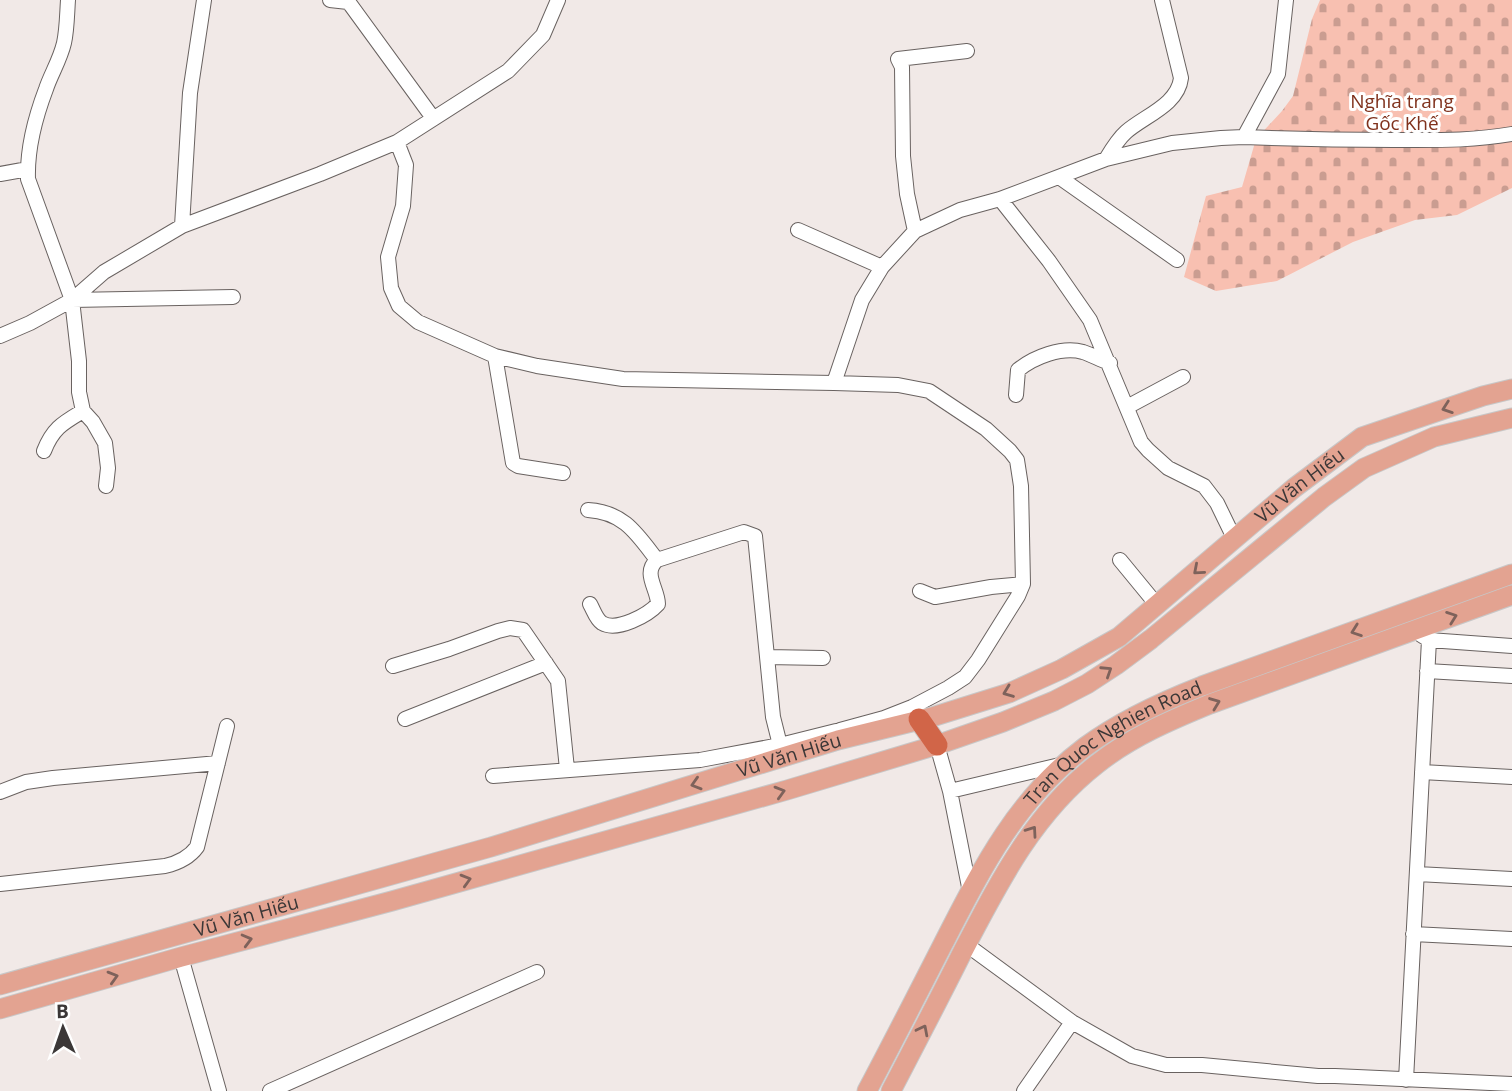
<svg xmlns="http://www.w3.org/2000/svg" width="1512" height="1091" viewBox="0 0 1512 1091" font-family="'Open Sans',sans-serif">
  <defs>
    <pattern id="cemetery-stones" width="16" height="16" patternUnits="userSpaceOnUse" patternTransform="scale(1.75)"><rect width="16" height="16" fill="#f8c0b1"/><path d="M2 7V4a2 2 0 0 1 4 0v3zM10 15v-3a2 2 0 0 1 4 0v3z" fill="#ca9d91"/></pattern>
  </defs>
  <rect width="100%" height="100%" fill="#f1e9e7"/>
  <path fill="url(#cemetery-stones)" d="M1320 0H1512V188L1457 215 1415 220 1353 242 1277 281 1216 291 1184 277 1206 196 1242 187 1256 139 1282 111 1293 96 1312 19Z"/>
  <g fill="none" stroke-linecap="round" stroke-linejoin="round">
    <g stroke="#696260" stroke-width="16">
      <path id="minor" d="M68 0C67 14 67 30 64 43 60 60 51 74 46 89 35 118 27 149 28 179L72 300 79 361V392L83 411 93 422 105 443 108 468 106 486
        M330 0 348 2
        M347 0 433 118
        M1244 137C1294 139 1344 140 1394 140 1434 140 1473 141 1512 134
        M397 142 406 165 403 206 388 257 391 288 399 306 418 322 495 356 537 366 623 379 834 383 898 385 929 391 986 429 1010 451 1017 460 1021 486 1023 584 1018 596 978 660 965 677 948 688 912 707 884 718 840 730
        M1106 159C1112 149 1118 139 1126 132 1144 116 1178 105 1181 78L1162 0
        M0 174 28 169
        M1059 177 1177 260
        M1000 199 1049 261 1090 320 1141 442 1148 450 1168 468 1204 486 1217 503 1234 538
        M182 226 190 93 204 0
        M798 230 882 267
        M915 231 907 194 903 156 902 67 898 59 967 51
        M72 300 233 297
        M0 336 30 323 72 300 104 272 182 226 320 174 397 142 508 71 543 35 558 0
        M495 356 513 463 518 466 563 473
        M834 383 862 300 882 267 915 231 960 210 1000 199 1106 159 1172 143 1221 138 1244 137 1278 74 1286 0
        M1016 395 1018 370C1034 357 1062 346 1083 352 1092 355 1101 360 1110 363
        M1127 407 1183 377
        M44 451C53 428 63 423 83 411
        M588 510C624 512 637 534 657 560
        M1120 560 1157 605
        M920 591 935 597 991 587 1023 584
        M590 604C594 611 596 619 602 623 617 632 648 615 658 604 658 589 642 573 657 560L744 532 755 536 773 717 780 745
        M1421 635 1429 640 1512 646
        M767 657 823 658
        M393 666 449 649 498 631 510 628 523 630 558 681 567 769
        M1427 671 1512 676
        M405 719 546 663
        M937 745 950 791 970 892
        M1422 772 1512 777
        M493 776 700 760 780 745 836 731 838 740
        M950 791 1064 764
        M0 792 26 782 53 778 218 763
        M1417 874 1512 879
        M0 884 165 866C178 863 189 858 197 847L227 726
        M1413 934 1512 939
        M967 945 1072 1022 1132 1056 1166 1065H1202L1318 1076H1335L1512 1084
        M181 957 219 1091
        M1406 1080 1429 640
        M270 1091 537 972
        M1024 1091 1072 1022"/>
    </g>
    <g stroke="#c8c7c7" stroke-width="21">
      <g id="major">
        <path id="s1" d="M0 985 491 847 838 740 932 717 1009 693 1062 669 1119 637 1294 488 1362 437 1483 396 1512 389"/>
        <path d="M0 1009 181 957 392 901 787 790 937 745 1003 722 1054 701 1087 684 1116 665 1151 639 1324 497 1364 468 1434 437 1512 418"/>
        <path id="s2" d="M867 1091C893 1042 918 993 943 944 981 870 1016 799 1085 747 1120 721 1161 702 1202 686L1512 574"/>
        <path d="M891 1091C915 1045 939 999 962 953 999 882 1033 814 1097 764 1131 737 1171 720 1210 704L1512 595"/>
      </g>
    </g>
    <g stroke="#c8c7c7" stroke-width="23">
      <path id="highway" d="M919 719 937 745"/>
    </g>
    <use href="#minor" stroke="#fff" stroke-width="14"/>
    <use href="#major" stroke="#e3a391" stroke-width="19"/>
    <use href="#highway" stroke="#d16548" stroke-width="21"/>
  </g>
  <defs><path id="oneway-chevron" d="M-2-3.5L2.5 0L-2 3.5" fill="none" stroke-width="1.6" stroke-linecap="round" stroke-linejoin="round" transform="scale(1.75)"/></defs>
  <g stroke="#7e625b">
    <use href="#oneway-chevron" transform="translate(1447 408) rotate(161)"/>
    <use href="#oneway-chevron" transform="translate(1198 570) rotate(139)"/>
    <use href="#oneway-chevron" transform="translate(1452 617) rotate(-20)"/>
    <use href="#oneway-chevron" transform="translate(1356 631) rotate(160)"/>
    <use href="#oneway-chevron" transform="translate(1107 671) rotate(-33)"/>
    <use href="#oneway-chevron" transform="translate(1008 692) rotate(159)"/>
    <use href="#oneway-chevron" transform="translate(1215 703) rotate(-21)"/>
    <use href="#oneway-chevron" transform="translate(696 784) rotate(163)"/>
    <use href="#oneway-chevron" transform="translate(780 792) rotate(-16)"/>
    <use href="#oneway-chevron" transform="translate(1032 831) rotate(-55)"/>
    <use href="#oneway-chevron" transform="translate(466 880) rotate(-16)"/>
    <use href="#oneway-chevron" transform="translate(247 940) rotate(-15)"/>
    <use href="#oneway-chevron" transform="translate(113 977) rotate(-16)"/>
    <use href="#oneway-chevron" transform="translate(923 1030) rotate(-63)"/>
  </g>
  <g text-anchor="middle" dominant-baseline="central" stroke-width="6" stroke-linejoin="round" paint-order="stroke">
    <g font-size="19" fill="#80321d" stroke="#fff">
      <text x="1402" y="101">Nghĩa trang<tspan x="1402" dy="22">Gốc Khế</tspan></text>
    </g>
    <g font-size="19" fill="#3b3737" stroke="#fff">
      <text stroke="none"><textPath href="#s1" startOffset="1410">Vũ Văn Hiếu</textPath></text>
      <text stroke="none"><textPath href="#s2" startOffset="436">Tran Quoc Nghien Road</textPath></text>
      <text stroke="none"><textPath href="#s1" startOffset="822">Vũ Văn Hiếu</textPath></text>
      <text stroke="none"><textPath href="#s1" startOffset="256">Vũ Văn Hiếu</textPath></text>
    </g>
  </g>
  <g transform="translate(63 1028) rotate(358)" stroke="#ffffff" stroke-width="5" paint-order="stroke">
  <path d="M0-5L12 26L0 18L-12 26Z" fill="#3b3737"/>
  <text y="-10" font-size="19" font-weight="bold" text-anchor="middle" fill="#3b3737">B</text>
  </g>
</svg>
